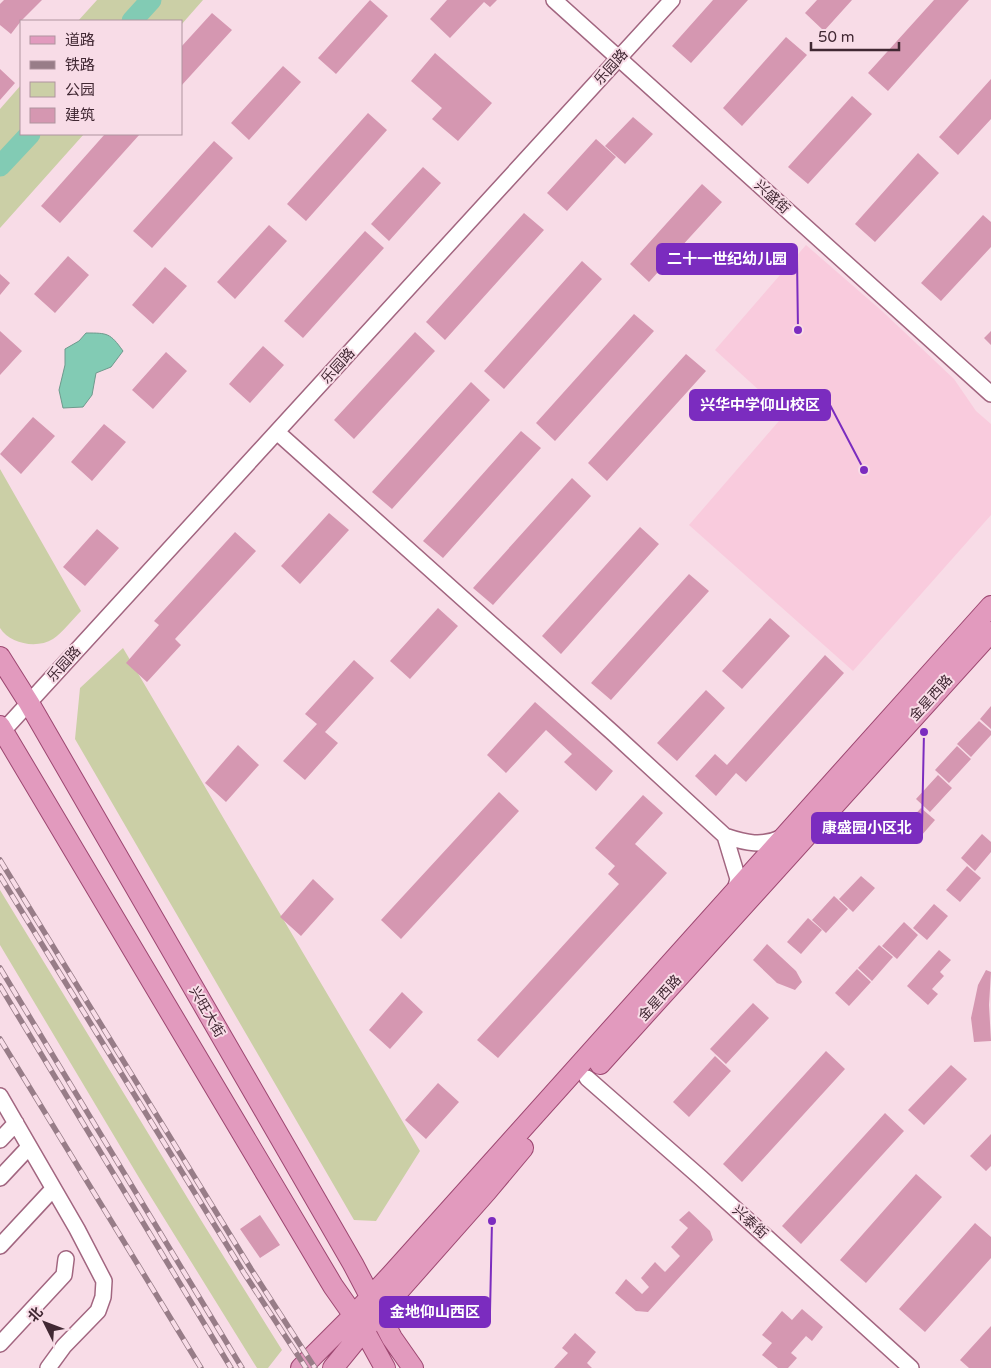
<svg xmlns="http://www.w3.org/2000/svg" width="991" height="1368" viewBox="0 0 991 1368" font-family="'Varela Round','Noto Sans SC',sans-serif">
  <rect width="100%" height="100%" fill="#f8dce7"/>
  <path fill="#f9cbdd" d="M806 245 882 311 954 379 976 411 991 424V515L853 671 689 525 785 414 715 350Z"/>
  <path fill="#cbcfa6" d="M97 0H203L181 25V21H78Z
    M21 85V134H84L0 228V109Z
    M0 469 81 611C72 620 63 632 53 639 37 649 10 644 0 628Z
    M123 648 420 1151 376 1221 354 1220 75 739 80 688Z
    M0 890 204 1225 282 1350 268 1368H257L141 1181 0 945Z"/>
  <path fill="#82cbb4" stroke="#6e9a8d" d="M86 333C108 333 110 333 123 351L111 367 96 373 92 395 83 407 63 408 59 390 65 365V349L79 341Z"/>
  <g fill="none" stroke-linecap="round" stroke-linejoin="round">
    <path stroke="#82cbb4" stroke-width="21" d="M132 21 151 0
      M0 166 30 134"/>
  </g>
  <path fill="#d597b1" d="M4 0H42L21 21 11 34 0 25V4Z
    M370 0 388 16 336 74 318 58Z
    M447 0H497L490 7 484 2 450 38 430 19Z
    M713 0H748L691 63 672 46Z
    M817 0H852L824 31 805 13Z
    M934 0H969L888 91 868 73Z
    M212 13 232 30 181 86V47Z
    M786 37 807 55 742 126 723 108Z
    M435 53 492 103 458 141 432 119 442 108 411 81Z
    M283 66 301 82 249 140 231 123Z
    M0 69 15 83 0 100Z
    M991 79V119L958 155 939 137Z
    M852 96 872 114 808 184 788 167Z
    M368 113 387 130 306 221 287 204Z
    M633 117 653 134 625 164 605 146Z
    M105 134H140L60 223 41 206Z
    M596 139 616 157 567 211 547 193Z
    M214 141 233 158 152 248 133 231Z
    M918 153 939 173 875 242 855 224Z
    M423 167 441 183 389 241 371 224Z
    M702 184 722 202 649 282 630 264Z
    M524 213 544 230 445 340 426 322Z
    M983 215 991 222V247L941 301 921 283Z
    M269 225 287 241 235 299 217 282Z
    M365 231 384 248 303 338 284 321Z
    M68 256 89 275 55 313 34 294Z
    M582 261 602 279 504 389 484 371Z
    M165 267 187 286 153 324 132 305Z
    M0 274 10 283 0 295Z
    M634 314 654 331 555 441 536 423Z
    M0 331 22 351 0 375Z
    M991 331V345L984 338Z
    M415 332 435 351 354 439 334 420Z
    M263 346 284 365 250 403 229 384Z
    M166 352 187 371 153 409 132 390Z
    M686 354 706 371 607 481 588 463Z
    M471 382 490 400 392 509 372 492Z
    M33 417 55 436 21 474 0 454Z
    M104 424 126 442 92 481 71 462Z
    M521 431 541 448 443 558 423 541Z
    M572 478 591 496 493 605 473 588Z
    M329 513 349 530 300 584 281 566Z
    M640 527 659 544 561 654 542 636Z
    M97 529 119 548 85 586 63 567Z
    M235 532 256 551 175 639 181 645 147 682 126 663 159 625 154 621Z
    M689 574 709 591 611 700 591 683Z
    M438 608 458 626 410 679 390 661Z
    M770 618 790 636 742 689 722 671Z
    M825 655 844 673 746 782 736 773 716 796 695 776 715 754 727 765Z
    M354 660 374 678 325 732 338 743 305 780 283 761 317 724 305 714Z
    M706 690 725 708 677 761 657 743Z
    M535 702 613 771 596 791 564 762 572 754 546 730 506 773 487 755Z
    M991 706V729L980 719Z
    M979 721 991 731V735L971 757 957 744Z
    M238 745 259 765 226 802 205 783Z
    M957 746 971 759 949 783 935 770Z
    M938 775 952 788 930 812 916 799Z
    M499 792 519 811 401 939 381 920Z
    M643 795 663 813 635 844 667 873 498 1058 477 1040 619 884 608 874 615 866 595 848Z
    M921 808 935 820 914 844 900 831Z
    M982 834 991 842V852L975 871 961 858Z
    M967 866 981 878 960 902 946 890Z
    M861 876 875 888 853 912 839 899Z
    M313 879 334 899 301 936 280 917Z
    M834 896 848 909 826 933 812 920Z
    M934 904 948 916 927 940 913 928Z
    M808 918 822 930 801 954 787 942Z
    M904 922 918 935 897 959 882 946Z
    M767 944 796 971 802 982 795 990 777 983 753 960Z
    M879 945 893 957 872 981 858 968Z
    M939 950 951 960 940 972 944 976 932 989 938 994 928 1005 907 986Z
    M857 969 871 982 849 1006 835 993Z
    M986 970 991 972 989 1005 991 1041 974 1042 971 1018 974 1004 978 985Z
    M402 992 423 1012 390 1049 369 1030Z
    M753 1003 769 1018 726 1064 710 1049Z
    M826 1051 845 1069 742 1182 723 1164Z
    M715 1056 731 1071 689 1117 673 1102Z
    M951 1065 967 1079 924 1125 908 1110Z
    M438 1083 459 1102 426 1139 405 1120Z
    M885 1113 904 1131 801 1244 782 1226Z
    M991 1134V1166L986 1171 970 1156Z
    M916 1174 942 1197 866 1283 840 1260Z
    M689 1211 710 1231 713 1240 648 1312 636 1311 615 1293 626 1279 642 1294 649 1287 641 1278 655 1262 665 1272 680 1256 671 1247 688 1228 679 1220Z
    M260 1215 280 1245 260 1258 240 1229Z
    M975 1223 991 1237V1258L925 1332 899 1309Z
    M802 1309 823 1327 812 1341 806 1336 791 1353 797 1358 788 1368H778L762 1355 772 1343 762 1335 782 1311 792 1320Z
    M991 1326V1368H969L960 1360Z
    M575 1333 596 1352 587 1363 592 1368H554L568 1353 562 1348Z"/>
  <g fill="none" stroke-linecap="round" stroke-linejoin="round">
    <g stroke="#a26680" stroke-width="18">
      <path id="minor" d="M554 0 991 394
        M277 432 613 733 725 836C746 843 762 847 783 837
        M3 731 672 0
        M725 836 738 879 734 894
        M587 1078 701 1178 911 1368
        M0 1096 77 1229 104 1281 103 1297 98 1311 64 1346 48 1368
        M0 1140 16 1123
        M0 1178 29 1147
        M0 1246 53 1189
        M0 1344 64 1275 66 1259"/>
    </g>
    <g stroke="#9d4771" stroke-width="22">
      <path id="major" d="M0 657 29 703 353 1264 392 1338 413 1368
        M0 726 333 1286 364 1330 385 1368
        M600 1064 991 632
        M301 1368 354 1315 392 1274 991 606
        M333 1368 364 1330 487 1191 523 1148"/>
    </g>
    <use href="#minor" stroke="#fff" stroke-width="15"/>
    <use href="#major" stroke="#e29abe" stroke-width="20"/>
    <g stroke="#987d88" stroke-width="5.5">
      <path id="rail" d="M0 860 251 1269 315 1368
        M0 876 244 1273 306 1368
        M0 968 242 1368
        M0 986 231 1368
        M0 1039 201 1368"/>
    </g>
    <use href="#rail" stroke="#f8dce7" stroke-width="4" stroke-dasharray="11" stroke-linecap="butt"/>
  </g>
  <g text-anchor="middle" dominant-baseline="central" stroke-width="4" stroke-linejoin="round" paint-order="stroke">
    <g font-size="14" fill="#412833" stroke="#f8dce7">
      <text transform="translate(611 67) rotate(-48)">乐园路</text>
      <text transform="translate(772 197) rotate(42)">兴盛街</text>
      <text transform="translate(338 366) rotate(-48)">乐园路</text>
      <text transform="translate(64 664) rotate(-48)">乐园路</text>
      <text transform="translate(931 698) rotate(-48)">金星西路</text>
      <text transform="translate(660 998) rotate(-48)">金星西路</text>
      <text transform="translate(207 1012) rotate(60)">兴旺大街</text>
      <text transform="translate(750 1222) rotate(42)">兴泰街</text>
    </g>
  </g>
  <path fill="none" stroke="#7b2cbf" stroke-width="2" d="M798 330L797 259M864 470L830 405M924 732L922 828M492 1221L490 1312"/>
  <g fill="#7b2cbf" stroke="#f8dce7" stroke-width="2">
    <circle cx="798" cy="330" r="5"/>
    <circle cx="864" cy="470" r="5"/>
    <circle cx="924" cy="732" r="5"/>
    <circle cx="492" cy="1221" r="5"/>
  </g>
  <g fill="#7b2cbf" stroke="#7b2cbf" stroke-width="2">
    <rect x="657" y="244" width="140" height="30" rx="5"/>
    <rect x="690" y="390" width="140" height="30" rx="5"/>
    <rect x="812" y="813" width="110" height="30" rx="5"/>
    <rect x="380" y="1297" width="110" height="30" rx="5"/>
  </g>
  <g font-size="15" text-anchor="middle" font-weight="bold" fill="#fff">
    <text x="727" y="264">二十一世纪幼儿园</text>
    <text x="760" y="410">兴华中学仰山校区</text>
    <text x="867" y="833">康盛园小区北</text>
    <text x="435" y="1317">金地仰山西区</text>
  </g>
  <rect x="20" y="20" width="162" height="115" fill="#f8dce7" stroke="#af949f"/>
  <rect x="30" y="36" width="25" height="8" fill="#e29abe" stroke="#af949f"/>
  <text x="65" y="45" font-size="15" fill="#412833">道路</text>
  <rect x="30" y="61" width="25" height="8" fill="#987d88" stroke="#af949f"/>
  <text x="65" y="70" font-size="15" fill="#412833">铁路</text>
  <rect x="30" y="82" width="25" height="15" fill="#cbcfa6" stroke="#af949f"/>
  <text x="65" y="95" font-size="15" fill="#412833">公园</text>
  <rect x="30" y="108" width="25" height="15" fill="#d597b1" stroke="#af949f"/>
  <text x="65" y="120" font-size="15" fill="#412833">建筑</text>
  <g transform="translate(45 1323) rotate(312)" stroke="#f8dce7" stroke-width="4" paint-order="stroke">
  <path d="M0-4L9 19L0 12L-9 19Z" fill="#412833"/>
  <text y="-8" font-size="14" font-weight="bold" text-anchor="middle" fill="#412833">北</text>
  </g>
  <path d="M811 42v8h88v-8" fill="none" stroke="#412833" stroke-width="2.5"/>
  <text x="818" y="42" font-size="15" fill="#412833" stroke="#f8dce7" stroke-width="4" paint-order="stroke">50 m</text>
</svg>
